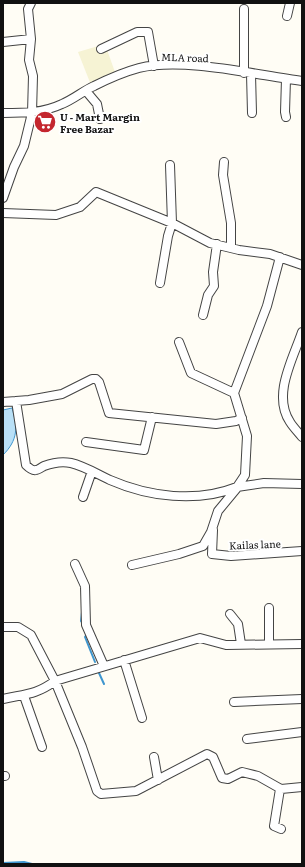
<svg xmlns="http://www.w3.org/2000/svg" width="305" height="867" viewBox="0 0 305 867" font-family="Literata,serif">
  <rect width="100%" height="100%" fill="#fffdf5"/>
  <path fill="#f6f3d4" d="M105 44 116 75 91 85 78 52Z"/>
  <path fill="#b9e0f7" stroke="#3f96cf" d="M12 408C18 427 18 440 3 455V410Z"/>
  <g fill="none" stroke-linecap="round" stroke-linejoin="round">
    <path stroke="#3f96cf" stroke-width="2" d="M82 612 81 621 83 624
      M87 634 85 637 95 662
      M99 673 104 684
      M3 863 24 862 32 864
      M41 864H45"/>
    <g stroke="#444" stroke-width="10">
      <path id="minor" d="M287 16 290 3
        M3 42 31 39
        M101 49 137 32H148L154 66
        M244 73V9
        M251 74 252 113
        M286 79 285 112 286 117
        M86 91 97 104 100 119
        M3 113C24 113 43 113 62 104 74 99 83 91 94 86 108 79 124 72 139 68 183 57 256 75 302 81
        M224 162 223 175 231 223V248
        M3 198 14 167 24 146 32 113 33 76 29 60 31 39 28 9 31 3
        M3 213 56 215 80 207 96 192 172 223 210 243 239 250 270 254 302 265
        M280 257 267 306 234 393 247 436 245 475 237 487 264 483 302 484
        M160 283 168 236 172 223 170 165
        M203 315 208 295 214 286 213 272 217 244
        M302 332C293 359 272 395 290 422 293 427 298 432 302 437
        M179 342 191 373 234 393
        M16 401 26 465C28 467 32 471 36 470 38 470 42 467 44 466 52 463 62 461 71 463 84 466 97 474 110 480 149 497 197 503 237 487
        M3 402 29 400 62 394 92 379H96L99 382 109 413 216 424 236 421 242 418
        M86 442 144 450 152 417
        M83 497 92 471
        M213 530 212 554 231 556 302 551
        M75 564 85 586 86 625 104 666
        M132 565 179 554 203 546 211 532 218 511 237 488
        M230 614 238 624 241 644
        M3 627H18L31 635 55 681 200 638 226 645 302 644
        M269 644V608
        M124 660 142 718
        M24 696 42 747
        M3 699C25 694 36 695 55 681L82 747 97 791 101 794 136 791 207 754 213 757 222 778 228 779 242 772 258 776 281 789 302 787
        M234 702 302 699
        M247 739 302 732
        M154 757 158 780
        M3 776H5
        M280 789 274 826 281 829"/>
    </g>
    <use href="#minor" stroke="#fff" stroke-width="8"/>
  </g>
  <defs>
    <g id="supermarket-disc" transform="scale(1.15)"><circle r="9.5" fill="#c4262e" stroke="#fff"/><path d="M-6-5.5h2.5l.6 2H6L4.5 2H-2.5L-4.4-4H-6ZM-1.5 3.2a1.3 1.3 0 1 0 .1 0ZM3 3.2a1.3 1.3 0 1 0 .1 0Z" fill="#fff"/></g>
  </defs>
  <g fill-rule="evenodd">
    <use href="#supermarket-disc" x="45" y="122"/>
  </g>
  <g text-anchor="middle" dominant-baseline="central" stroke-width="4" stroke-linejoin="round" paint-order="stroke">
    <g font-size="10" fill="#111" stroke="#fff">
      <text transform="translate(185 57) rotate(2)">MLA road</text>
      <text transform="translate(255 544) rotate(-2)">Kailas lane</text>
    </g>
    <g font-size="10" font-weight="bold" fill="#111" stroke="#fff" text-anchor="start">
      <text x="60" y="116">U - Mart Margin<tspan x="60" dy="12">Free Bazar</tspan></text>
    </g>
  </g>
  <rect width="305" height="867" fill="none" stroke="#111111" stroke-width="8"/>
</svg>
